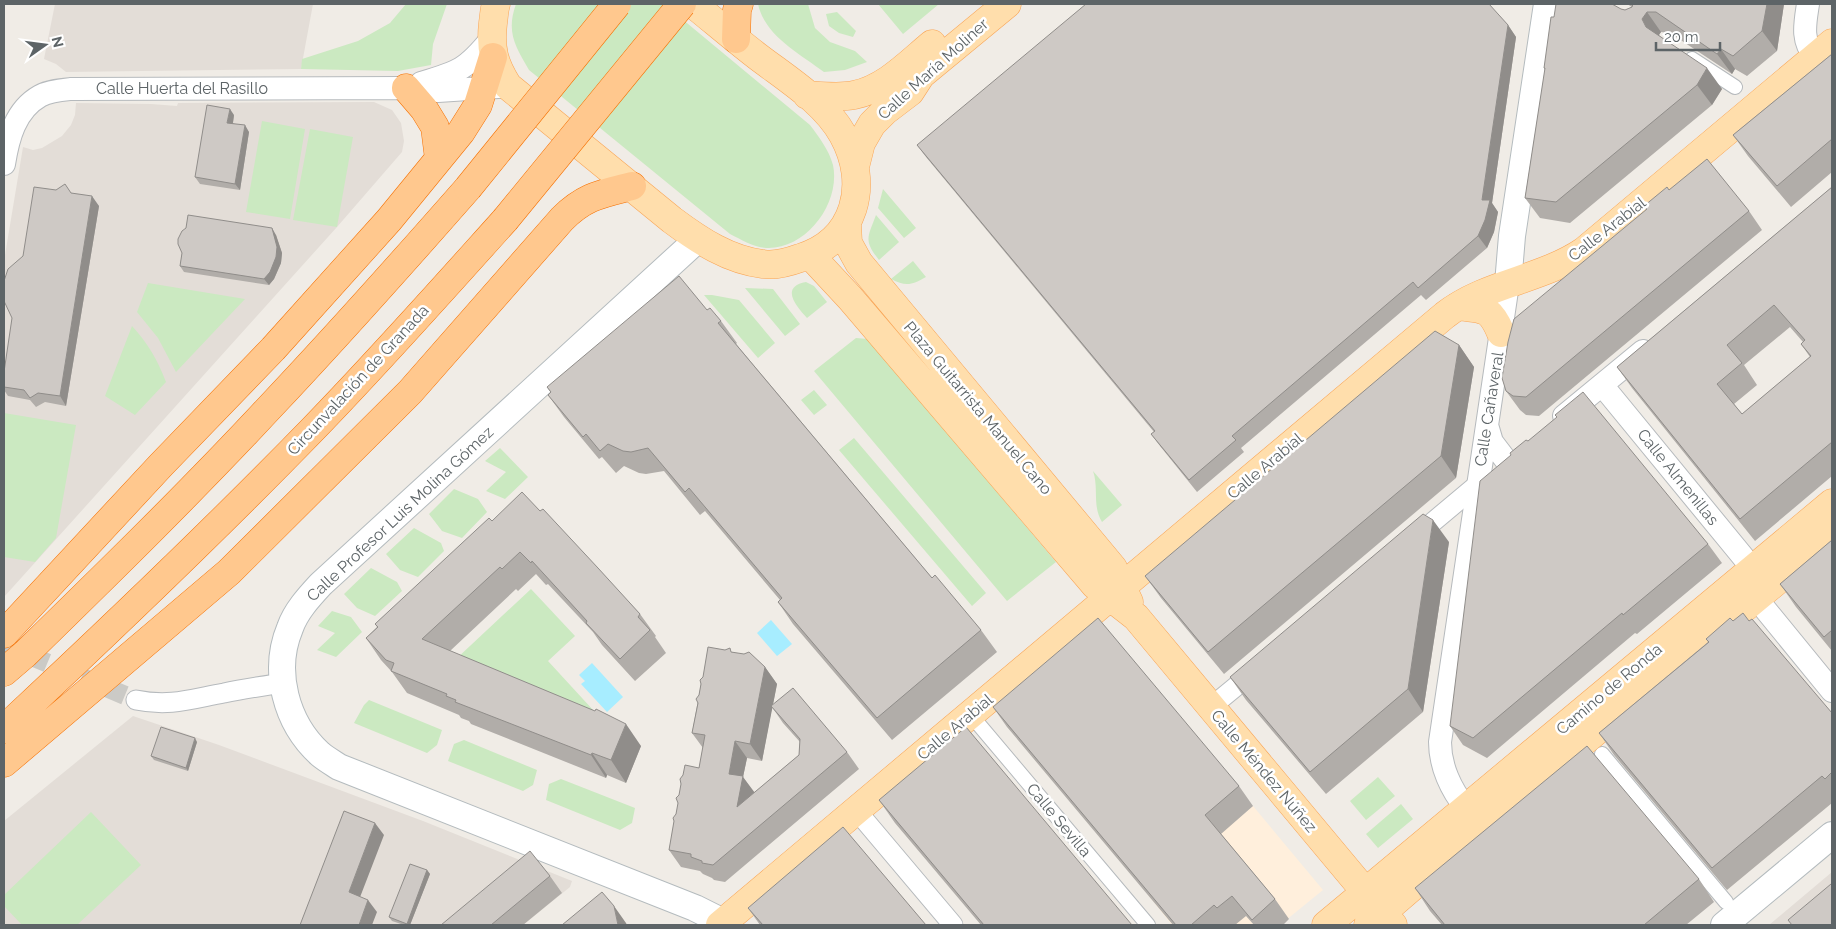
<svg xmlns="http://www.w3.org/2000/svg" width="1836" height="929" viewBox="0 0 1836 929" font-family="Raleway,sans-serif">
  <rect width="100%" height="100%" fill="#f0ece6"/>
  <path fill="#ffefdc" d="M1253 806 1323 890 1280 925H1172L1148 895Z"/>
  <path fill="#e3ddd7" d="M55 4H313L301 69 66 72 56 64 44 59Z
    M374 102 392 110 401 123 404 141 402 152 337 227 4 597V261L23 147 33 150 42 148 62 136 71 125 75 115 76 103 151 104 177 106 178 103Z
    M133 716 219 745 423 821 572 881 570 887 523 925H4V821Z
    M1832 872V925H1769Z"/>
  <path fill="#cbe9c1" d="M406 4H447L433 44 431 65 398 71 301 69 302 59 358 41 390 23Z
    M516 4H664L810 125C819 137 829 150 833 165 841 203 806 250 766 248 753 247 742 240 730 234L529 70C515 46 506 32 516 4Z
    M758 4H808L815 28 830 42 855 51 867 62 845 70 824 72C799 53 765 36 758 4Z
    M878 4H939L903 34Z
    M837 12 856 31 853 37 839 33 829 26 826 14Z
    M262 121 305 129 290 219 246 212Z
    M310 129 353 137 337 227 293 220Z
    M883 189 916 228 904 238 878 208Z
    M876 215 899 242 879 260C863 240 868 237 876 215Z
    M913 261 926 277C912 285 906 287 891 279Z
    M806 282 814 286 827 302 807 318C797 307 779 287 806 282Z
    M148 283 245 299 176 372 158 338 137 312Z
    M745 288 773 289 800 324 785 336Z
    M704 295H712L739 300 775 343 758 358Z
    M132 326C148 343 158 361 166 382L135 415 105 396Z
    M856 338 868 339 1056 562 1007 601 814 371Z
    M814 390 827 405 814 415 801 400Z
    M4 413 76 425 56 538 35 562 4 557Z
    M854 438 986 593 972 606 839 450Z
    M500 448 528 477 505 499 486 491 506 472 485 461Z
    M1093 471 1122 505 1102 522C1092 506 1099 488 1093 471Z
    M454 489 478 499 487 512 462 538 442 531 429 514Z
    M414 528 441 543 444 551 418 577 400 570 386 554Z
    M371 568 397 582 402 591 375 616 357 608 344 594Z
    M531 589 575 636 548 661 605 723 455 660Z
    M332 611 351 617 362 632 336 657 317 650 335 633 318 626Z
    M369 700 442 730 437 745 427 753 354 723 364 705Z
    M464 740 537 770 533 785 523 791 448 761 454 744Z
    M1378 777 1395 796 1366 820 1350 801Z
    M561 779 635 808 632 823 620 830 546 800 549 784Z
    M1401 804 1413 819 1378 848 1366 834Z
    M91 812 141 865 77 925H22L4 906V895Z"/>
  <path fill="#a7edff" d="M771 620 792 644 777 656 757 633Z
    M592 663 623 697 607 712 581 684 585 681 579 675Z"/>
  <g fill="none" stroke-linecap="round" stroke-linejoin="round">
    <path stroke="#cbcac6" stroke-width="19" stroke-dasharray="19 9" stroke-linecap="butt" d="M4 645 136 700"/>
    <g stroke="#b6babd" stroke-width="16">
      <path id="pedestrian" d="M1692 59 1735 87
        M970 714 1148 925
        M1602 754 1726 902"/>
    </g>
    <g stroke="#b6babd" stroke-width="21">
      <path id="minor" d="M1415 537 1477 485
        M136 700C170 707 191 699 224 693 243 689 263 686 282 683
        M1211 707 1256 670
        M856 810 953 925"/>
    </g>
    <g stroke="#b6babd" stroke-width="24">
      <path id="tertiary" d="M1808 4C1805 24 1801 40 1815 57
        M421 83C458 72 466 70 491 39
        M4 164C8 139 15 110 40 96 49 91 61 90 71 89L406 88 438 91 498 87
        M1602 385 1753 569 1756 598 1832 691
        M1564 416 1643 351
        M1487 425 1492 442 1508 463
        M1483 810 1466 808C1451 790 1440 766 1440 742L1508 284"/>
    </g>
    <g stroke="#b4bbbe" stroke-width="28">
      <path id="secondary" d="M698 239 321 584C309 597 296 611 290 628 272 671 286 723 320 754 326 759 333 763 339 767L695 908 729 925
        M1508 284 1512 236 1547 4
        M1724 925 1832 835"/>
    </g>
    <g stroke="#f9a556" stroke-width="29">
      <path id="primary" d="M496 4C494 10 494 17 493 23 490 49 494 64 508 86L672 220C700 241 729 260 763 264 775 266 789 262 800 258 856 241 870 184 843 135 825 102 787 79 757 56 735 39 714 21 693 4
        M807 95C822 96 840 98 854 95 885 89 909 63 932 44
        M855 167 861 143 872 124 885 111 910 92 921 75 1007 4
        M847 224 848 243 859 263 1113 568 1129 602
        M810 255 850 298 1095 585 1136 617 1393 925
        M1458 306C1483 310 1489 305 1501 333
        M720 925 1445 315C1486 283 1541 280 1584 251L1832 43
        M1326 925 1832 503
        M1368 925 1499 812 1832 535"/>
    </g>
    <g stroke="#f67000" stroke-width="29">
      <path id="motorway" d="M736 39 737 10 739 4
        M406 88 424 109 435 127 439 159
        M4 634 161 465 273 349 389 220 461 132 478 105 493 57
        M4 672 25 654C108 573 191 492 270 407 338 335 403 262 468 188
        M4 729C109 631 213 532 313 429 379 361 442 290 505 220
        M4 763 229 572 410 392 562 219C585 196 601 194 632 186"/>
    </g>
    <use href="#pedestrian" stroke="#fff" stroke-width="14"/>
    <use href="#minor" stroke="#fff" stroke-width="19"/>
    <use href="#tertiary" stroke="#fff" stroke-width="22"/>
    <use href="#secondary" stroke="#fff" stroke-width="26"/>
    <use href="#primary" stroke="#ffdeac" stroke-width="28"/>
    <use href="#motorway" stroke="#ffc88e" stroke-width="28"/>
    <g stroke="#f67000" stroke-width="29" stroke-linecap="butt">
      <path id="motorway-bridge" d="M468 188 617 4
        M505 220 682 4"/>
    </g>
    <use href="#motorway-bridge" stroke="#ffc88e" stroke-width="28"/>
  </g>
  <path fill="#b1ada9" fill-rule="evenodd" d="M1627 4H1784L1777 51 1747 76 1735 69 1732 74 1670 33 1661 32 1659 35 1722 89 1712 105 1570 223 1540 218 1525 198 1545 70 1544 68 1554 17 1621 9 1625 10 1632 7Z
    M1508 25 1516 37 1492 203 1498 212 1494 232 1487 248 1426 300 1421 295 1241 448 1244 452 1197 492 1160 446 1151 434 1154 432 926 157 917 145Z
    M1832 54V172L1791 207 1748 156 1733 135Z
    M234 115 233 123 249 132 240 190 200 184 195 177Z
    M1832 187V476L1755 541 1632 388 1617 367ZM1790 327 1803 342 1801 344 1810 357 1742 414 1734 404 1757 385 1744 365Z
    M1669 190 1749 211 1762 230 1539 416 1526 415 1520 410 1506 391 1646 210 1644 206Z
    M71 193 99 206 66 406 45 402 36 407 30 400 8 396 4 390 12 318 23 256Z
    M276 235 282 253 281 263 274 279 269 285 184 272 180 266 182 253Z
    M707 310 721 321 737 343 736 344 932 578 981 630 997 652 892 740 793 624 778 602 780 600 705 511 700 515 664 471 646 474 639 473 624 466 616 473 602 457 599 459 564 417 548 395 551 393 547 387Z
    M1459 345 1474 367 1456 478 1224 674 1161 598 1145 576Z
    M1528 441 1708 544 1722 563 1637 634 1635 633 1487 758 1463 745 1450 726Z
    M540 511 640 614 656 636 655 637 666 653 635 681 602 645 593 632 548 584 546 585 536 574 518 591 516 589 450 651 641 746 626 783 607 775 606 778 471 724 469 721 461 718 459 715 407 693 392 672 381 660 366 638 377 627 375 624 492 521Z
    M1832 540V651L1796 607 1780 584Z
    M1449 542 1423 712 1326 794 1246 700 1230 677Z
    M1733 621 1832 713V803L1727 890 1614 755 1599 733 1708 642 1706 639Z
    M732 652 765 667 777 684 773 704 847 752 859 769 725 882 714 880 712 878 703 874 700 871 681 867 669 850 676 814 699 768 703 748 692 733 701 684ZM772 707 783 723 800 742 799 755 754 793 743 777 747 758 762 761Z
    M993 707 1239 786 1253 806 1221 834 1275 899 1289 919 1283 925H1254L1246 916 1235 925H1173L1007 727Z
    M197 742 188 771 154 760 151 756Z
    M879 800 1132 925H981L895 823Z
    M427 870 430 874 410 925H404L392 921 389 917Z
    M550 876 562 893 523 925H441Z
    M1699 879 1714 902 1686 925H1442L1430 911 1415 888Z
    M748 908 926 925H760Z"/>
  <path fill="#908d8a" d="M1767 4H1784L1777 51 1762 31Z
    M1647 12 1661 32 1656 39 1646 27 1642 19Z
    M1508 25 1516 37 1492 203 1498 212 1494 232 1487 248 1478 236 1482 200Z
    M1721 49 1735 69 1732 74 1717 54Z
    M1707 68 1722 89 1712 105 1697 85Z
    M230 109 234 115 232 129 227 123Z
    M245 125 249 132 240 190 235 184Z
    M92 196 99 206 66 406 60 396Z
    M272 228 276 235 282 253 281 263 274 279 269 285 264 279Z
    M1459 345 1474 367 1456 478 1441 456Z
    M1433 520 1449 542 1423 712 1408 689Z
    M765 667 777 684 762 761 750 744Z
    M626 724 641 746 626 783 611 760Z
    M195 738 197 742 188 771 186 768Z
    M735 741 747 758 743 777 755 793 737 807 729 774Z
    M592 753 607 775 606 778 591 755Z
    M375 823 384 835 357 905 349 892Z
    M427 870 430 874 410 925H408L407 924Z
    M368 900 377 912 372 925H359Z
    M614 906 626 923 627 925H618Z"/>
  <path fill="#cec9c5" stroke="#908d8a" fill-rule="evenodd" d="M1086 4H1489L1508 25 1482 200H1490L1485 220 1478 236 1418 288 1413 282 1232 436 1236 440 1189 480 1151 434 1155 431 917 145Z
    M1556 4H1612L1621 9 1625 10 1632 7 1633 4H1767L1762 31 1733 56 1721 49 1717 54 1656 12H1647L1642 19 1646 27 1707 68 1697 85 1556 202 1525 198 1545 68H1544L1551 17H1554Z
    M1832 54V139L1777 186 1733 135Z
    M207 105 230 109 227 123 245 125 235 184 195 177Z
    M1707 159 1749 211 1526 397 1513 396 1506 391 1502 378 1508 342 1514 319 1647 209 1644 206 1667 187 1669 190Z
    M65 184 71 193 92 196 60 396 38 393 30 398 24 390 4 387V372L12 318 4 301V281L8 269 23 256 34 187 56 190Z
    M1832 187V442L1740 519 1617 367ZM1774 305 1805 340 1801 344 1811 356 1742 414 1717 384 1742 363 1727 345Z
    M188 215 272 228 277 247 276 257 270 272 264 279 180 266 182 253 178 244V239L182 231 186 228Z
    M679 276 707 310 710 308 721 321 718 323 932 578 935 575 981 630 877 718 778 602 782 598 689 488 685 492 648 448 631 452 623 451 608 444 600 451 586 434 583 437 548 395 551 392 547 387Z
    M1435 331 1459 345 1441 456 1208 652 1145 576Z
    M1583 392 1708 544 1623 615 1622 613 1473 738 1450 726 1480 481 1511 455 1510 453 1526 440 1528 441 1557 417 1555 415Z
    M522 492 540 511 543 509 598 568 640 614 638 617 650 630 620 659 586 623 587 621 566 598 532 561 531 563 520 552 502 569 500 567 422 639 595 711 596 709 626 724 611 760 592 753 591 755 455 702 456 700 446 696 447 694 391 671 394 663 386 660 366 638 378 627 375 624 489 518 492 521Z
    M1423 514 1433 520 1408 689 1310 772 1230 677Z
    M1832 540V630L1824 637 1780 584Z
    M1743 613 1749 621 1752 619 1832 713V772L1825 779 1822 776 1712 868 1599 733 1709 642 1706 639 1730 618 1733 621Z
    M1098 618 1239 786 1205 815 1275 899 1252 920 1232 896 1217 908 1214 905 1191 925H1176L993 707Z
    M708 647 725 650 730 648 731 652 744 654 749 652 765 667 750 744 735 741 729 774 743 776 737 807 799 755 800 739 771 706 793 688 847 752 713 865 702 863V861L691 857V854L669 850 674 821 673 818 676 814 678 803 676 798 679 795 681 784 680 779 683 775 685 765 699 768 705 735 692 733 698 703 696 699 699 695 701 684 700 680 703 677Z
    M161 727 195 738 186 768 151 756Z
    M966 727 1132 925H984L879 800Z
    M1587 746 1699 879 1644 925H1445L1415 888Z
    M344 811 375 823 349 892 368 900 359 925H300Z
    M843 827 926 925H763L748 908Z
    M530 851 550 876 491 925H441Z
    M410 864 427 870 407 924 389 917Z
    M1831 884 1832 886V925H1792L1788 920Z
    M602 892 614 906 618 925H562Z"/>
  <g text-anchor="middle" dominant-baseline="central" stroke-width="5" stroke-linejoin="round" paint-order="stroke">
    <g font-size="16" fill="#5d6467" stroke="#fff">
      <text transform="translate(933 69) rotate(-42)">Calle María Moliner</text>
      <text x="182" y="88">Calle Huerta del Rasillo</text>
      <text transform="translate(1607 229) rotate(-38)">Calle Arabial</text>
      <text transform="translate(358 380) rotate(-47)">Circunvalación de Granada</text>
      <text transform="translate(978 408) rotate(50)">Plaza Guitarrista Manuel Cano</text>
      <text transform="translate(1489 409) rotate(-81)">Calle Cañaveral</text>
      <text transform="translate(1265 466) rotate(-40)">Calle Arabial</text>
      <text transform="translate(1678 477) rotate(51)">Calle Almenillas</text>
      <text transform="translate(400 514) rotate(-43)">Calle Profesor Luis Molina Gómez</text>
      <text transform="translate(1609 689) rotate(-40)">Camino de Ronda</text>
      <text transform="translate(955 727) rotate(-40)">Calle Arabial</text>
      <text transform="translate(1264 771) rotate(50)">Calle Méndez Núñez</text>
      <text transform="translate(1059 820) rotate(50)">Calle Sevilla</text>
    </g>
  </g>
  <rect width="1836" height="929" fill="none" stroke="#5d6467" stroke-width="10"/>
  <g transform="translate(45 45) rotate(76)" stroke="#ffffff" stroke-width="4" paint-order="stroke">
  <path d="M0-4L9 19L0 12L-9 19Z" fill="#5d6467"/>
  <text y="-8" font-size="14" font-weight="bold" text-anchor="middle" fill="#5d6467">N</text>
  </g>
  <path d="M1656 42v8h64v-8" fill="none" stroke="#5d6467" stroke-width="2.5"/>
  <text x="1664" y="42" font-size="15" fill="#5d6467" stroke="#ffffff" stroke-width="4" paint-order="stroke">20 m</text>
</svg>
